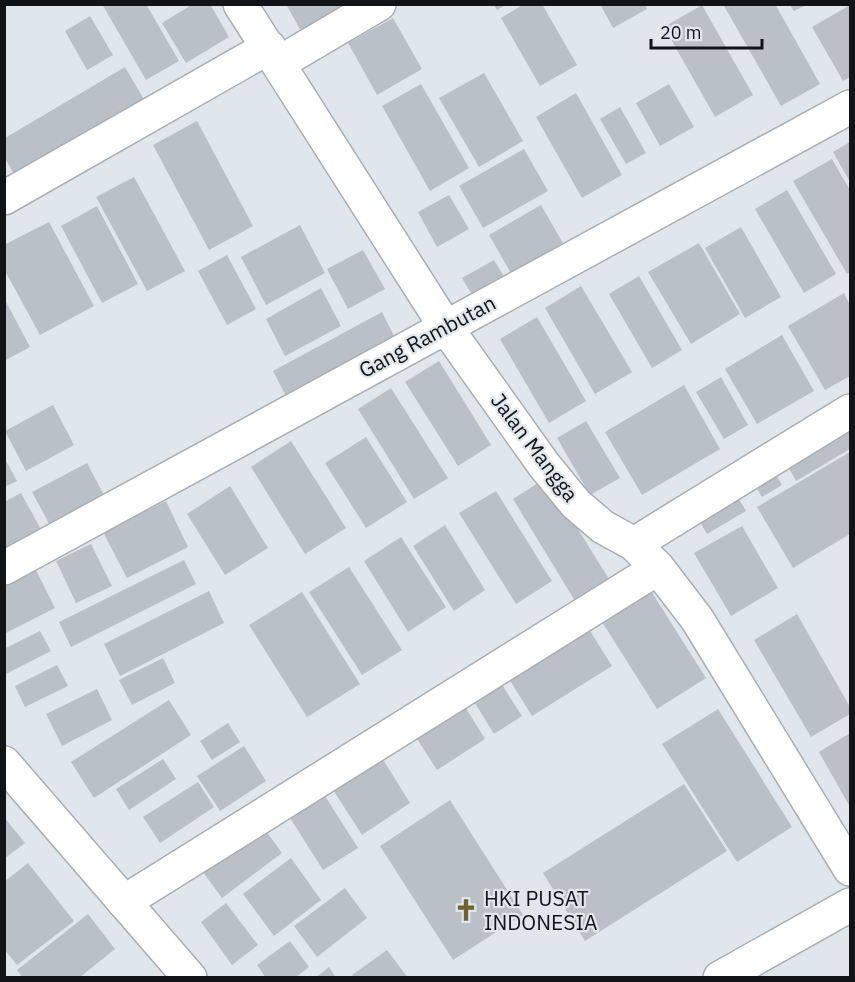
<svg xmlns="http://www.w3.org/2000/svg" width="855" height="982" viewBox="0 0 855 982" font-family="'IBM Plex Sans',sans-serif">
  <rect width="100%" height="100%" fill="#dfe7ed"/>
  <path fill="#b9c0c7" d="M102 4H146L179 61 146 80Z
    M193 4H210L229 37 186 63 162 23Z
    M286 4H347L301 31Z
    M493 4H507L497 10Z
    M524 4H542L577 65 540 86 501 18Z
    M600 4H645L647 9 613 28Z
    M723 4H775L820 84 781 106Z
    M702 5 753 95 715 117 664 27Z
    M790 5H806L794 11Z
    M850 5V77L843 81 812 27Z
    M90 16 113 55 87 70 65 31Z
    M393 18 422 69 377 95 348 43Z
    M125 67 146 103 17 180 5 158V138Z
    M484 73 523 141 479 167 439 98Z
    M421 84 469 168 430 191 382 106Z
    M669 84 694 127 660 146 636 103Z
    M576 93 622 175 582 198 536 117Z
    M620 107 646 153 626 164 600 119Z
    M197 121 253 226 209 250 153 145Z
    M850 142V182L833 152Z
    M524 149 548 191 483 228 459 186Z
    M832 159 850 190V272L847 274 793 181Z
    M134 177 185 271 147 291 96 197Z
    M787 190 836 274 804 293 755 209Z
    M449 195 469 229 437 247 418 212Z
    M541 205 564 245 512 275 489 235Z
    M97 206 138 284 102 303 61 226Z
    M49 222 94 306 40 335 4 269V245Z
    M300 225 325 273 266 305 241 257Z
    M741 227 781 297 745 318 705 248Z
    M699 243 740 314 691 344 648 272Z
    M363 250 385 289 348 309 327 269Z
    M227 255 256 309 227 325 198 271Z
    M494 260 506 280 474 298 462 278Z
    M639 276 682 350 652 368 609 294Z
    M581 286 632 372 595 394 545 308Z
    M321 288 341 326 285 356 266 319Z
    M844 293 850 305V376L825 390 788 326Z
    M4 298 30 347 4 361Z
    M382 312 396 340 287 398 273 371Z
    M537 317 586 401 549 423 500 339Z
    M782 335 814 391 757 424 725 369Z
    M439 361 491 445 458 466 405 382Z
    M721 377 748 425 724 439 696 392Z
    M684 385 720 449 642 495 605 432Z
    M391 388 448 478 414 499 358 409Z
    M53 405 74 445 26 471 5 431Z
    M586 421 620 478 590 495 557 438Z
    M850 423V449L796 481 784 459Z
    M366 437 407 502 366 528 325 463Z
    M291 441 346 528 305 554 251 467Z
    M850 452V534L793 568 757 507Z
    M4 457 17 481 4 487Z
    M87 463 106 499 52 529 32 492Z
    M773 470 782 485 762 497 753 482Z
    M546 478 609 579 575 601 513 499Z
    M230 486 268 548 225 575 187 514Z
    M496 491 552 581 516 604 459 513Z
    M734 491 746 511 707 534 695 513Z
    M21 493 43 533 4 554V502Z
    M166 501 188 547 127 578 103 532Z
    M445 525 485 590 454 611 413 546Z
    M742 526 778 588 731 616 694 553Z
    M401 537 446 607 408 632 364 561Z
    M91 544 112 586 76 603 56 561Z
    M184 560 196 584 71 647 59 622Z
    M34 566 55 608 4 634V581Z
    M349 567 402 650 362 675 309 592Z
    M646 583 706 678 657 709 597 614Z
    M209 591 224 623 120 676 104 644Z
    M302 592 360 684 307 717 249 625Z
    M797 614 850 707V714L811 737 754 640Z
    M585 623 612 666 532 716 506 674Z
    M40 631 51 651 4 675V649Z
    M163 658 175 683 132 705 119 680Z
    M57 665 68 686 25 707 15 686Z
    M497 677 522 716 494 734 470 695Z
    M97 689 112 720 62 746 46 714Z
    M459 697 485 739 437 770 410 728Z
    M169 700 191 735 94 798 71 762Z
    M718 709 792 827 737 862 662 744Z
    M228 723 240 742 212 760 200 741Z
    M850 733V807L819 752Z
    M244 746 266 781 220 811 197 776Z
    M379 753 410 803 362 835 330 785Z
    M163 759 176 779 129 810 116 789Z
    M198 782 214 807 160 843 143 817Z
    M684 784 727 851 585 941 543 873Z
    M320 788 358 848 323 870 285 810Z
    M450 800 523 915 453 960 380 846Z
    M4 817 25 843 4 859Z
    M260 823 282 853 222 898 200 868Z
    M291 858 321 900 274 936 243 894Z
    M28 863 74 921 17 965 4 949V882Z
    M345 888 367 918 317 957 294 926Z
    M226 903 258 945 232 965 201 922Z
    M88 914 115 949 79 978H23L17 970Z
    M290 941 309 967 295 978H266L257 965Z
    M387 950 408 978H354L352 975Z
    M329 967 336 978H315Z"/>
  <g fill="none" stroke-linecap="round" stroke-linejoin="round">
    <g stroke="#a8afb6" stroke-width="36">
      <path id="minor" d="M240 4 445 326 544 465 576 504 603 527 634 544 658 568 697 619 850 869
        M279 63 379 4
        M4 198 269 47
        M634 544 850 411
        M4 568 850 107
        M124 902 658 568"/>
    </g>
    <g stroke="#a8afb6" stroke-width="36">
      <path id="tertiary" d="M4 763 190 978"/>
    </g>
    <g stroke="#a8afb6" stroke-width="36">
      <path id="primary" d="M720 978 850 905"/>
    </g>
    <use href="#minor" stroke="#fff" stroke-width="33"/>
    <use href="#tertiary" stroke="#fff" stroke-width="33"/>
    <use href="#primary" stroke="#fff" stroke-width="33"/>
  </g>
  <defs>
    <g id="church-bare" transform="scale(1.8)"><path d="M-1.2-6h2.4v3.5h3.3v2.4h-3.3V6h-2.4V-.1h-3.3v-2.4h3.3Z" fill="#70622f" stroke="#dfe7ed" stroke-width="2.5" paint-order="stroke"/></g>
  </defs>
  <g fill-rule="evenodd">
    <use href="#church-bare" x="466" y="910"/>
  </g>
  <g text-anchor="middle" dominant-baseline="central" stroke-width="4.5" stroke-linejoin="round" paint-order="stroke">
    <g font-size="21" fill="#111416" stroke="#dfe7ed">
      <text transform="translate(427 336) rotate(-28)">Gang Rambutan</text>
      <text transform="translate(535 447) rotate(53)">Jalan Mangga</text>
    </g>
    <g font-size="21" fill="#111416" stroke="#dfe7ed" text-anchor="start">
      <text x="484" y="898">HKI PUSAT<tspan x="484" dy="24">INDONESIA</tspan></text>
    </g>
  </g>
  <rect width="855" height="982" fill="none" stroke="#111416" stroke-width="12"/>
  <path d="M651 39v9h111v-9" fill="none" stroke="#111416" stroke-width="3"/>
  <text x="660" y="39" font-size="18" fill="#111416" stroke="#dfe7ed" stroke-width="4.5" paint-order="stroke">20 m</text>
</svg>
